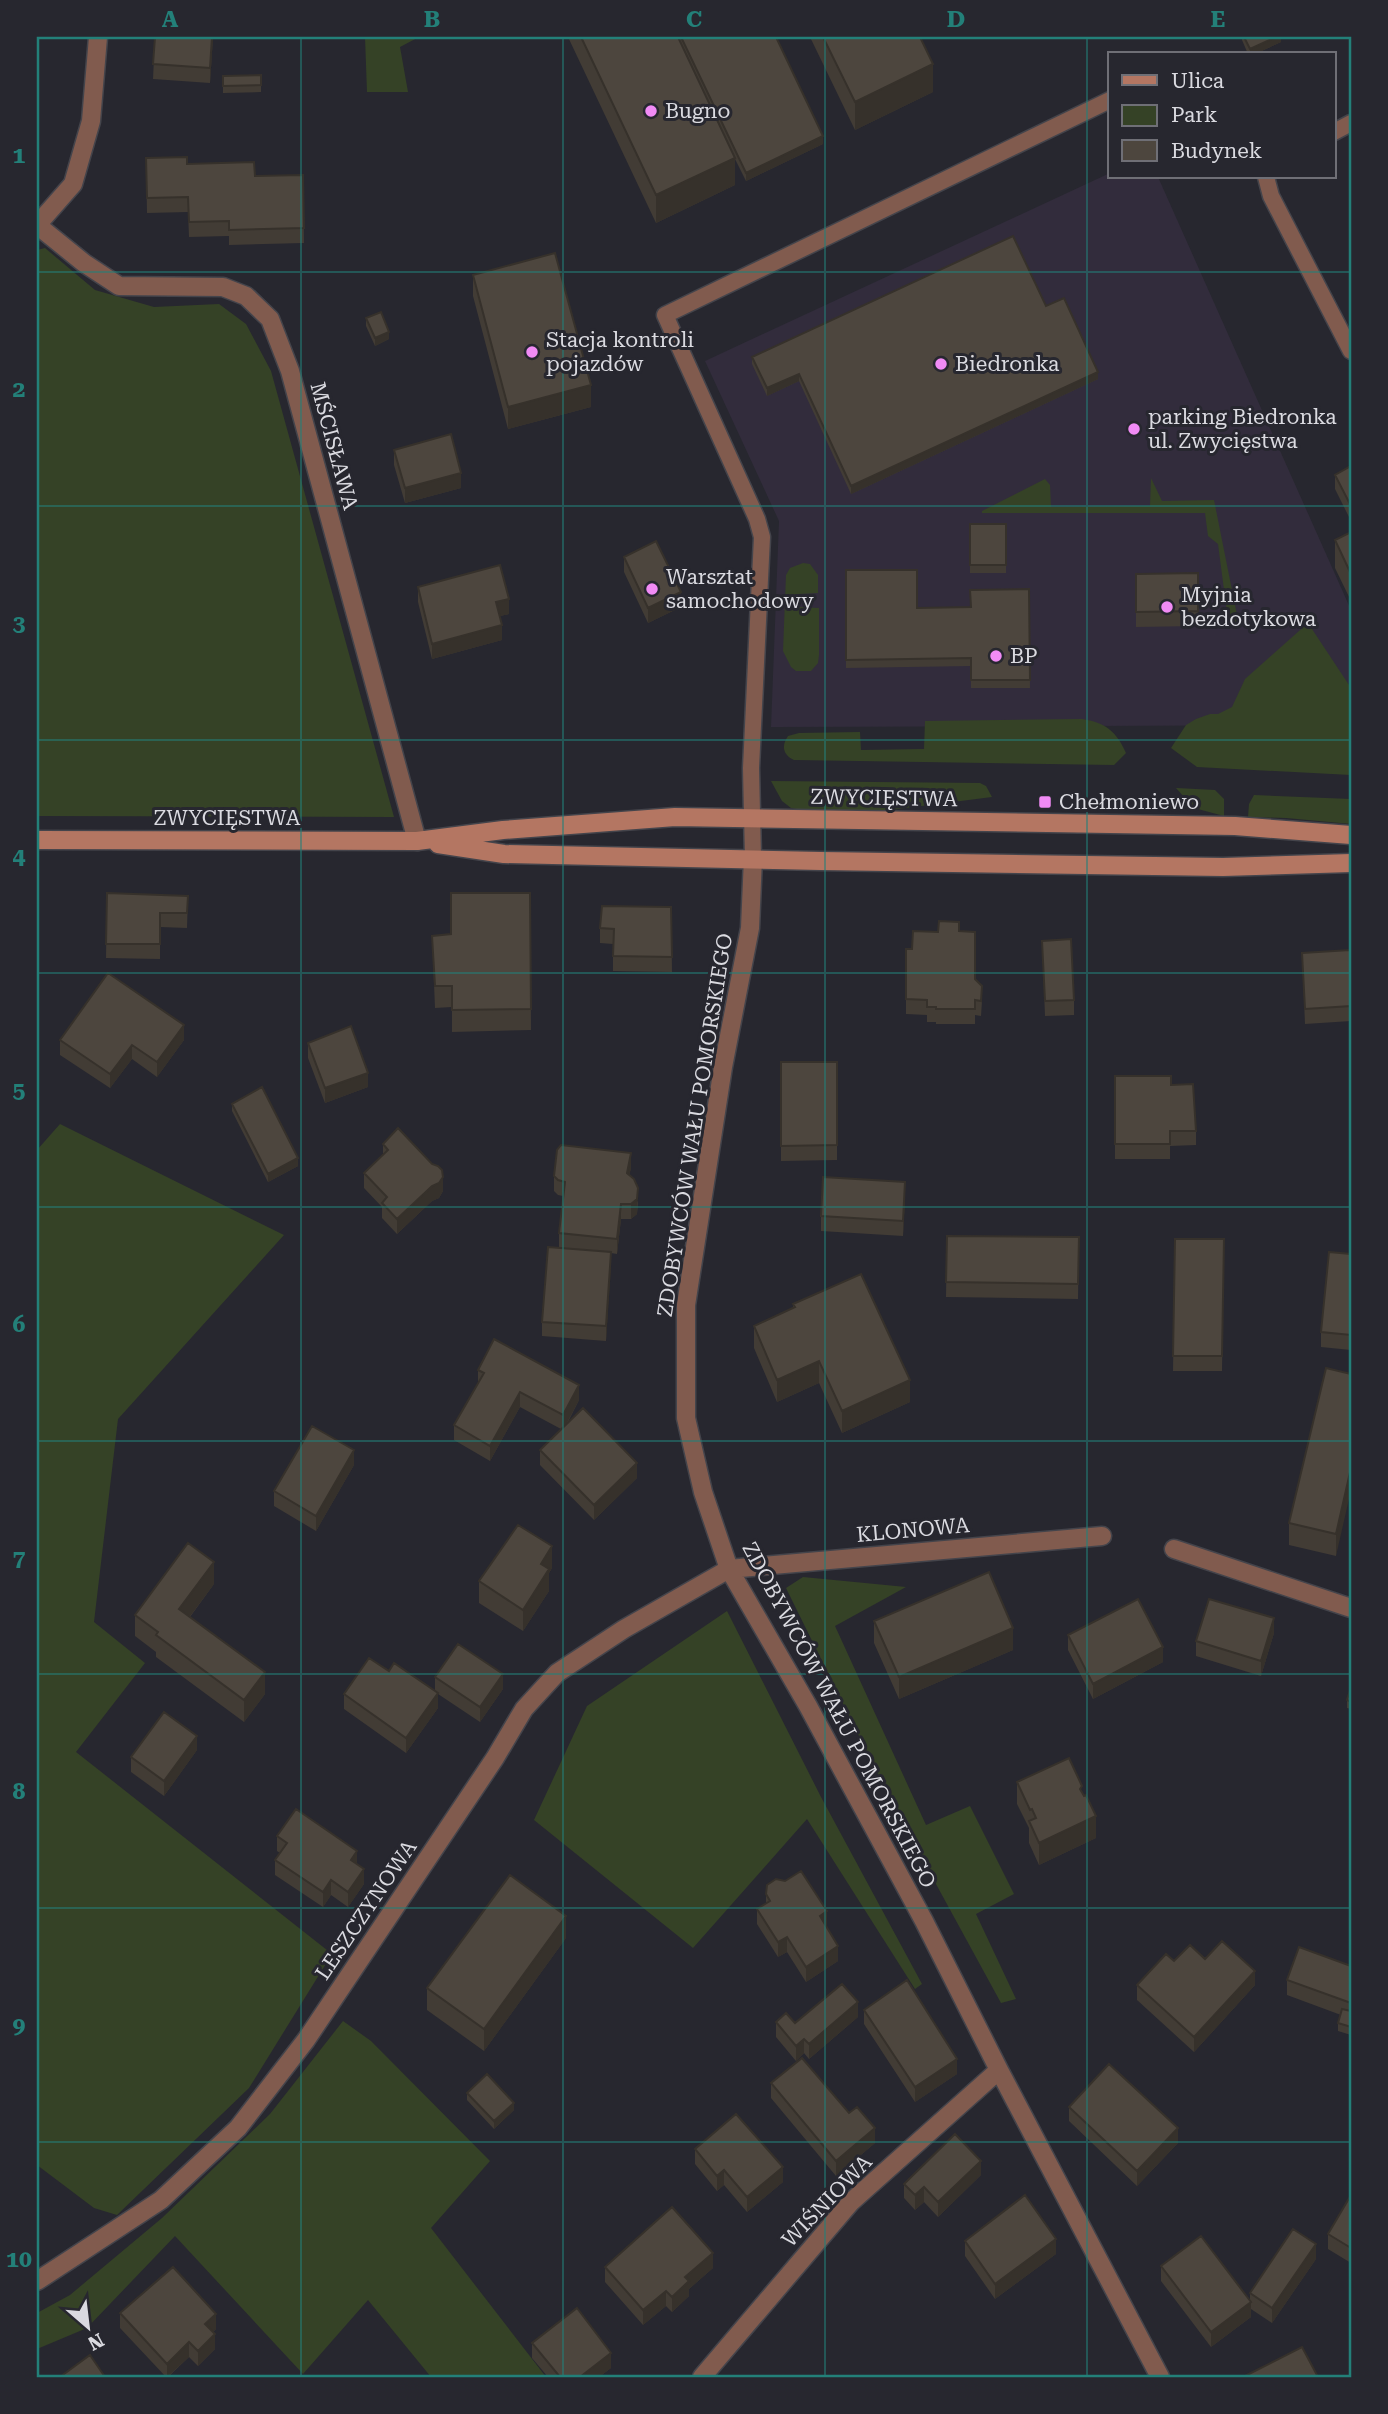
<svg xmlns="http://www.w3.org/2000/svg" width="1388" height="2414" viewBox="0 0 1388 2414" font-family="'Roboto Serif',serif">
  <rect width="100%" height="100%" fill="#27272f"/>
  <path fill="#322c3c" d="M1110 173V177H1158L1351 610V725L771 727 779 521 705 361Z"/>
  <path fill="#354226" d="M365 37H419L400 47 408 92H367Z
    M45 248 95 290 154 307 219 304 246 324 271 371 394 817 37 816V250Z
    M1151 478 1162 501 1214 500 1238 620 1229 628 1218 544 1208 536 1205 513H982V511L1045 479 1050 485 1051 507 1150 506Z
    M803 563 810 564 818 575V593L799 594V607L819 608V655L818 663 811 671H796L791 667 783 651 786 575 790 568Z
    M1308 623 1351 688V775L1197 767 1171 748 1186 725 1196 719 1210 714H1218L1232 707 1245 679Z
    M1082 719C1105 722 1117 732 1126 753L1114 765 794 760C783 755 781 746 788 736L799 733 860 732 861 750 924 749 925 721Z
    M771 781 980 783 986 786 992 797 875 812H814L791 808 782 801Z
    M1176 788 1215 790 1224 799V816L1194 808Z
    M1254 795 1351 799V824L1286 818 1248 817 1249 804Z
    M60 1124 284 1235 118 1419 94 1622 145 1663 76 1752 332 1954 249 2088 117 2215 94 2208 37 2165V1150Z
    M803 1577 906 1587 835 1626 926 1825 970 1806 1014 1894 976 1914 1016 1999 1001 2003 895 1809 786 1588Z
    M727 1611 821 1797 922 1984 915 1989 807 1819 693 1948 534 1820 587 1706Z
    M343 2021 371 2041 490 2161 431 2228 546 2377H431L368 2300 303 2374 175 2236 87 2328 37 2349V2313L70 2295 162 2218 270 2114Z"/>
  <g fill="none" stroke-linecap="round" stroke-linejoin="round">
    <g stroke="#44444b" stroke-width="19">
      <path id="lane" d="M1334 132 1351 123
        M1266 177 1271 196 1351 351
        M753 858 751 768 762 537 757 519 665 315 1110 100"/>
    </g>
    <g stroke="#44444b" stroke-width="21">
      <path id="street" d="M37 225 84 263 119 286 223 287 246 296 270 319 290 371 417 841
        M37 225 73 184 91 121 98 37
        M753 858 750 928 723 1067 686 1305V1418L703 1492 729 1569 808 1706 924 1921 999 2070 1160 2377
        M1174 1549 1351 1608
        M37 2281 161 2200 238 2128 306 2040 495 1758 524 1709 557 1673 624 1629 729 1569 1102 1536
        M702 2377 851 2202 999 2070"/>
    </g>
    <g stroke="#44444b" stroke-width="21">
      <path id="secondary" d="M37 840 417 841 503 830 675 817 1235 826 1351 835
        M438 844 504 854 821 861 1223 867 1351 863"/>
    </g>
    <use href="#lane" stroke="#815b4e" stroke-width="16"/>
    <use href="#street" stroke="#815b4e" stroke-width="18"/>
    <use href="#secondary" stroke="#b47662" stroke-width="18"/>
  </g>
  <path fill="#423c35" d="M155 37H213L210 83 153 79Z
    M568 37H776L823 144 746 181 735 159V185L656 223Z
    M810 37H920L933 92 855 130Z
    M1242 37H1281V42L1255 54H1248L1242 40Z
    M261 75V92L223 93V76Z
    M146 158 255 176 303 175 304 243 229 245V236L189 237 188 212 147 213Z
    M473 275 591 407 508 429 473 296Z
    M1046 306 1098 379 851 494 799 381 767 396 752 364V357Z
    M366 318 389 339 375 346 366 326Z
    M394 450 461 488 405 503 394 465Z
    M1351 466V521L1335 489V475Z
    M970 524H1006V573H970Z
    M1351 532V601L1335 568V540Z
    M624 557 681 607 648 623 624 572Z
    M846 570 917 608 971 607 1029 589 1030 688H971V666L846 668Z
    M1198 573V626L1136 627V574Z
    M418 587 509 614 500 616 502 640 432 659 418 602Z
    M107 893 188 896 187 928 160 927V959L106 958Z
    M530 893 531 1030 452 1032V1007L435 1008 432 936 451 934Z
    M671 907 672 972 613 971V944L600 943V928Z
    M959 931 982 1001 981 1016 975 1015V1024H936V1022H927V1015L906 1014V949H912Z
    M1042 941 1074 1000V1015L1045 1016Z
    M1302 953 1351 969V1021L1305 1024Z
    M60 1040H184L157 1077 132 1059 110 1088 60 1055Z
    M308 1043 368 1087 325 1103 308 1058Z
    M781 1062H837V1160L781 1161Z
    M1115 1076 1171 1085 1196 1131V1145L1170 1146V1159H1115Z
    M232 1104 298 1166 268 1182 232 1111Z
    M383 1144 443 1191 439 1198 432 1201 397 1234 382 1218V1207L364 1188V1173L383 1154Z
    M631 1168 629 1175 638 1203 637 1214 631 1219H621L617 1254 611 1253 606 1341 542 1336V1322L559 1248V1233L563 1196 558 1195 554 1191V1176Z
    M905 1197 903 1236 821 1231V1216Z
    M947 1236 1079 1237 1078 1299 946 1297Z
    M1175 1239H1224L1222 1371H1173Z
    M1351 1254V1350L1321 1347V1332Z
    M793 1304 910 1402 842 1433 819 1383 777 1402 754 1348V1326L793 1308Z
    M478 1370 579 1400 567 1424 637 1478 594 1520 540 1465V1450L561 1429 520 1407 490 1461 454 1440V1425L478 1383Z
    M1351 1374 1336 1556 1289 1545V1523Z
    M354 1465 316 1531 274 1506V1491Z
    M552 1568 549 1573V1591L523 1631 479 1603V1581Z
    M214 1584 190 1617 265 1694 244 1722 156 1657V1652L135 1636V1615Z
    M874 1621 1013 1650 899 1699 874 1643Z
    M1274 1633 1261 1676 1196 1656V1641Z
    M1068 1635 1163 1662 1093 1699 1068 1650Z
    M389 1671 435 1691V1677L503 1689 480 1722 438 1694V1708L406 1753 344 1709V1694Z
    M1351 1687V1709L1347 1708V1700Z
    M197 1750 164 1796 131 1772V1757Z
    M1017 1782 1082 1793 1096 1838 1039 1865 1029 1843V1828L1017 1804Z
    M277 1836 357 1864 364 1884 348 1907 331 1895 323 1907 275 1875V1860L280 1853 277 1851Z
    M766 1894 827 1926H826L838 1961 806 1982 787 1952 778 1957 757 1924V1909L766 1904Z
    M566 1938 484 2051 427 2010V1988Z
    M1205 1959 1255 1985 1194 2052 1137 2000V1985L1174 1961Z
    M1351 1966V2035L1338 2031V2023L1341 2015 1287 1995V1980Z
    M864 2010 957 2074 915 2102 864 2024Z
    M858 2017 809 2059 804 2053 796 2061 776 2037V2022L795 2023Z
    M771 2083 849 2113 875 2143 836 2176 771 2098Z
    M467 2093 514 2110 494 2129 467 2100Z
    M1069 2107 1178 2143 1137 2186 1069 2121Z
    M695 2149 783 2182 747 2212 724 2185 717 2191 695 2164Z
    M981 2175 938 2217 924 2202 915 2210 904 2198V2184Z
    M1351 2195V2263L1328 2249V2234Z
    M965 2241 1056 2254 995 2299 965 2256Z
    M1316 2259 1272 2323 1251 2309V2317L1211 2347 1161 2281V2266L1250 2300V2293Z
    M605 2267 713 2268 689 2289V2296L672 2312 666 2306 643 2325 605 2282Z
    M120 2313 216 2329 213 2332 215 2349 198 2366 189 2357 168 2377H166L120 2328Z
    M532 2343 611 2368 599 2377H548L532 2358Z"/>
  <path fill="#36312b" d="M212 37H213L210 83V68Z
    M1276 37H1281V42L1255 54H1250V49Z
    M933 64V92L855 130V102Z
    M823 136V144L746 181V173Z
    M735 158V185L656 223V195Z
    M389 332V339L375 346V338Z
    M1098 372V379L851 494V486Z
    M799 374V381L767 396V388Z
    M591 385V407L508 429V407Z
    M461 473V488L405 503V488Z
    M681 592V607L648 623V608Z
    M509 599V614L496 617V602Z
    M502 625V640L432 659V644Z
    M184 1025V1040L157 1077V1062Z
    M132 1045V1059L110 1088V1074Z
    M368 1073V1087L325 1103V1088Z
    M631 1153V1168L627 1188V1173Z
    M298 1158V1166L268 1182V1174Z
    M443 1177V1191L439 1198 432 1201 397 1234V1219Z
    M905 1182V1197L903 1236V1221Z
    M638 1188 637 1214 631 1219V1204Z
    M621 1204V1219L617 1254V1239Z
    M611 1252V1267L606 1341V1326Z
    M819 1361V1383L777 1402V1380Z
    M910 1380V1402L842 1433V1411Z
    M579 1385V1400L563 1430V1415Z
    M520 1392V1407L490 1461V1446Z
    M354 1450V1465L316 1531V1516Z
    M637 1463V1478L594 1520V1505Z
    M1351 1468V1490L1336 1556V1534Z
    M552 1546V1568L549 1573V1591L523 1631V1610L541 1564Z
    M214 1562V1584L179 1631V1609Z
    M1274 1618V1633L1261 1676V1661Z
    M1013 1628V1650L899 1699V1677Z
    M1163 1647V1662L1093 1699V1684Z
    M265 1672V1694L244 1722V1700Z
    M503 1674V1689L480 1722V1707Z
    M438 1693V1708L406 1753V1738Z
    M197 1736V1750L164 1796V1781Z
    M1096 1816V1838L1039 1865V1843Z
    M357 1851V1866L351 1860Z
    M364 1869V1884L348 1907V1892Z
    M331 1880V1895L323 1907V1892Z
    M827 1911V1926L820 1931V1916Z
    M566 1916V1938L484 2051V2029Z
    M787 1937V1952L778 1957V1942Z
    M838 1946V1961L806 1982V1967Z
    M1255 1971V1985L1194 2052V2037Z
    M858 2002V2017L809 2059V2044Z
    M804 2039V2053L796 2061V2046Z
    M957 2059V2074L915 2102V2087Z
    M514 2103V2110L494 2129V2121Z
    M875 2128V2143L836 2176V2161Z
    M1178 2128V2143L1137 2186V2171Z
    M981 2161V2175L938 2217V2202Z
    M783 2167V2182L747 2212V2197Z
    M724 2170V2185L717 2191V2176Z
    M924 2187V2202L915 2210V2195Z
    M1056 2239V2254L995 2299V2284Z
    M1316 2244V2259L1272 2323V2308Z
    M713 2253V2268L689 2289V2296L672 2312V2297L685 2277Z
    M666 2291V2306L643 2325V2310Z
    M1251 2302V2317L1211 2347V2332Z
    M216 2314V2329L205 2339V2324Z
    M215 2334V2349L198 2366V2351Z
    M189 2342V2357L167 2377V2364Z
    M611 2353V2368L599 2377H580Z"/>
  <path fill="#4d463e" stroke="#36312b" stroke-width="2" d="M155 37H212L210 68 153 64Z
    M581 37H678L735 158 656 195Z
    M681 37H776L823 136 746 173Z
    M823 37H920L933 64 855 102Z
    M1244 37H1276L1250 49Z
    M261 75V85L223 86V76Z
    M187 157V164L254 162 255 176 303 175 304 228 229 230V221L189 222 188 197 147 198 146 158Z
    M1013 236 1046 306 1064 298 1098 372 851 486 799 374 767 388 752 357Z
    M555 253 591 385 508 407 473 275Z
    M381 312 389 332 375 338 366 318Z
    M451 434 461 473 405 488 394 450Z
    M1351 466V506L1335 475Z
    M970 524H1006V565H970Z
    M1351 532V574L1335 540Z
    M656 541 681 592 648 608 624 557Z
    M500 565 509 599 496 602 502 625 432 644 418 587Z
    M846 570H917V608L971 607 970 590 1029 589 1030 680H971V658L846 660Z
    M1198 573V611L1136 612V574Z
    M107 893 188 896 187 913H160V944H106Z
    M451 893H530L531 1009 452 1010V986H435L432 936 451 934Z
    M602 906 671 907 672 957 613 956 614 929 600 928Z
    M939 921 959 922V931L975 932V979L982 986 981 1001 975 1000V1009H936V1007H927V1000L906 999V949H912L913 931 938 932Z
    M1071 939 1074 1000 1045 1001 1042 941Z
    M1350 950 1351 1006 1305 1009 1302 953Z
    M108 973 184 1025 157 1062 132 1045 110 1074 60 1040Z
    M351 1026 368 1073 325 1088 308 1043Z
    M781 1062H837V1145L781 1146Z
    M1115 1076H1171V1085L1193 1084 1196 1131H1170V1144H1115Z
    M262 1087 298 1158 268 1174 232 1104Z
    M398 1128 432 1164 438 1166 442 1170 443 1177 439 1183 432 1186 397 1219 382 1203 387 1197 364 1173 388 1150 383 1144Z
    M561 1145 631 1153 627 1173 634 1179 638 1188 637 1199 631 1204H621L617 1239 559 1233 565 1182 558 1180 554 1176 557 1150Z
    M823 1177 905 1182 903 1221 821 1216Z
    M947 1236 1079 1237 1078 1284 946 1282Z
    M1175 1239H1224L1222 1356H1173Z
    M548 1247 611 1252 606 1326 542 1322Z
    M1329 1252 1351 1254V1335L1321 1332Z
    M861 1274 910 1380 842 1411 819 1361 777 1380 754 1326 795 1307 793 1304Z
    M494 1339 579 1385 563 1415 520 1392 490 1446 454 1425 484 1373 478 1370Z
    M1326 1368 1351 1374V1468L1336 1534 1289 1523Z
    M583 1408 637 1463 594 1505 540 1450Z
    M312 1426 354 1450 316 1516 274 1491Z
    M518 1525 552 1546 541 1564 549 1569 523 1610 479 1581Z
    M188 1543 214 1562 179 1609 265 1672 244 1700 156 1635 158 1632 135 1615Z
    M989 1572 1013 1628 899 1677 874 1621Z
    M1138 1599 1163 1647 1093 1684 1068 1635Z
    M1209 1599 1274 1618 1261 1661 1196 1641Z
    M458 1644 503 1674 480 1707 435 1677Z
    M369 1658 389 1671 394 1663 438 1693 406 1738 344 1694Z
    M1351 1687V1702L1347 1700Z
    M164 1712 197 1736 164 1781 131 1757Z
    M1069 1758 1082 1786 1080 1789 1084 1796 1086 1795 1096 1816 1039 1843 1029 1821 1036 1818 1032 1809 1030 1810 1017 1782Z
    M296 1809 357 1851 351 1860 364 1869 348 1892 331 1880 323 1892 275 1860 287 1843 277 1836Z
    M801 1871 827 1911 820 1916 838 1946 806 1967 787 1937 778 1942 757 1909 770 1901 766 1894 767 1885 776 1879 785 1881Z
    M510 1875 566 1916 484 2029 427 1988Z
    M1222 1941 1255 1971 1194 2037 1137 1985 1166 1954 1174 1961 1190 1945 1205 1959Z
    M1299 1947 1351 1966V2003L1287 1980Z
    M907 1980 957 2059 915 2087 864 2010Z
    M842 1984 858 2002 809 2044 804 2039 796 2046 776 2022 786 2013 795 2023Z
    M1342 2009 1351 2011V2027L1338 2023Z
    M802 2058 849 2113 857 2107 875 2128 836 2161 771 2083Z
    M1109 2064 1178 2128 1137 2171 1069 2107Z
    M487 2074 514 2103 494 2121 467 2093Z
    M736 2114 783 2167 747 2197 724 2170 717 2176 695 2149Z
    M955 2134 981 2161 938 2202 924 2187 915 2195 904 2184Z
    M1025 2195 1056 2239 995 2284 965 2241Z
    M1351 2195V2248L1328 2234Z
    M672 2207 713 2253 685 2277 689 2281 672 2297 666 2291 643 2310 605 2267Z
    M1293 2229 1316 2244 1272 2308 1250 2293Z
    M1201 2236 1251 2302 1211 2332 1161 2266Z
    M173 2267 216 2314 205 2324 215 2334 198 2351 189 2342 167 2364 120 2313Z
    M577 2308 611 2353 580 2377H560L532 2343Z
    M1302 2347 1318 2377H1243Z
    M90 2355 105 2377H60Z"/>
  <path fill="none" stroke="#238079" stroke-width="2" stroke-opacity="0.55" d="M301 37V2377M563 37V2377M825 37V2377M1087 37V2377M37 272H1351M37 506H1351M37 740H1351M37 973H1351M37 1207H1351M37 1441H1351M37 1674H1351M37 1908H1351M37 2142H1351"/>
  <g fill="#f18bf5" stroke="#27272f" stroke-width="2.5">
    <circle cx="651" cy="111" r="7"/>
    <circle cx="532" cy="352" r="7"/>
    <circle cx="941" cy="364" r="7"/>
    <circle cx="1134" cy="429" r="7"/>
    <circle cx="652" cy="589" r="7"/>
    <circle cx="1167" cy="607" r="7"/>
    <circle cx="996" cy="656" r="7"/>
    <rect x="1038" y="795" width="14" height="14" rx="3.5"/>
  </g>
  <g text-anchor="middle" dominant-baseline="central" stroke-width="6" stroke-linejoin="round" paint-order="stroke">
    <g font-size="21" fill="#dadae0" stroke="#27272f" text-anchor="start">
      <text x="665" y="111">Bugno</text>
      <text x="546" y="340">Stacja kontroli<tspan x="546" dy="24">pojazdów</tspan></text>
      <text x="955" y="364">Biedronka</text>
      <text x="1148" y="417">parking Biedronka<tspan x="1148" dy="24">ul. Zwycięstwa</tspan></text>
      <text x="666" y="577">Warsztat<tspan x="666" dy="24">samochodowy</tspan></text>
      <text x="1181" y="595">Myjnia<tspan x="1181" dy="24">bezdotykowa</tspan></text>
      <text x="1010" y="656">BP</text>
      <text x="1059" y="802">Chełmoniewo</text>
    </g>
    <g font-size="21" fill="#dadae0" stroke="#27272f">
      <text transform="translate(334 446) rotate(75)">MŚCISŁAWA</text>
      <text transform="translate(884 798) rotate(1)">ZWYCIĘSTWA</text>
      <text x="227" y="818">ZWYCIĘSTWA</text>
      <text transform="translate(695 1125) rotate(-81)">ZDOBYWCÓW WAŁU POMORSKIEGO</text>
      <text transform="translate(913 1530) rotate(-5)">KLONOWA</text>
      <text transform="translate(839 1715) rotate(62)">ZDOBYWCÓW WAŁU POMORSKIEGO</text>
      <text transform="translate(366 1910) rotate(-56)">LESZCZYNOWA</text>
      <text transform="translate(827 2201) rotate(-46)">WIŚNIOWA</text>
    </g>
  </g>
  <rect width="1388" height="2414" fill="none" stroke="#27272f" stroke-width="77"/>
  <rect x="1108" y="52" width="228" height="126" fill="#27272f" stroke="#6f6f76" stroke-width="2"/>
  <rect x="1122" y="75" width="35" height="10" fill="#b47662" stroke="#6f6f76" stroke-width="2"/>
  <text x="1171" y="88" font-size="21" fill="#dadae0">Ulica</text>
  <rect x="1122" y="105" width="35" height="21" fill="#354226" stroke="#6f6f76" stroke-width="2"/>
  <text x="1171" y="122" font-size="21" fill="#dadae0">Park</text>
  <rect x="1122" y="140" width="35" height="21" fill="#4d463e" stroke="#6f6f76" stroke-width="2"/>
  <text x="1171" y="158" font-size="21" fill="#dadae0">Budynek</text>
  <g transform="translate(88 2327) rotate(152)" stroke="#27272f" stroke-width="5" paint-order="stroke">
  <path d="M0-5L12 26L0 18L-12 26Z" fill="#dadae0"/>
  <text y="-10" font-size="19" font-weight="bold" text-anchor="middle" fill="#dadae0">N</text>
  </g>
  <rect x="38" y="38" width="1312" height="2338" fill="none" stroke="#238079" stroke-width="2.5"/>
  <g font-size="23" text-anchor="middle" font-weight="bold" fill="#238079">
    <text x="170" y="27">A</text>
    <text x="432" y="27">B</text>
    <text x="694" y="27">C</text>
    <text x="956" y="27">D</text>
    <text x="1218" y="27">E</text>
    <text x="19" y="163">1</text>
    <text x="19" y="397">2</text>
    <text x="19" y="631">3</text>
    <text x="19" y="864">4</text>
    <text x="19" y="1098">5</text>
    <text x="19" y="1332">6</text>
    <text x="19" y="1566">7</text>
    <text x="19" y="1799">8</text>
    <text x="19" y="2033">9</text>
    <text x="19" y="2267">10</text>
  </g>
</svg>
